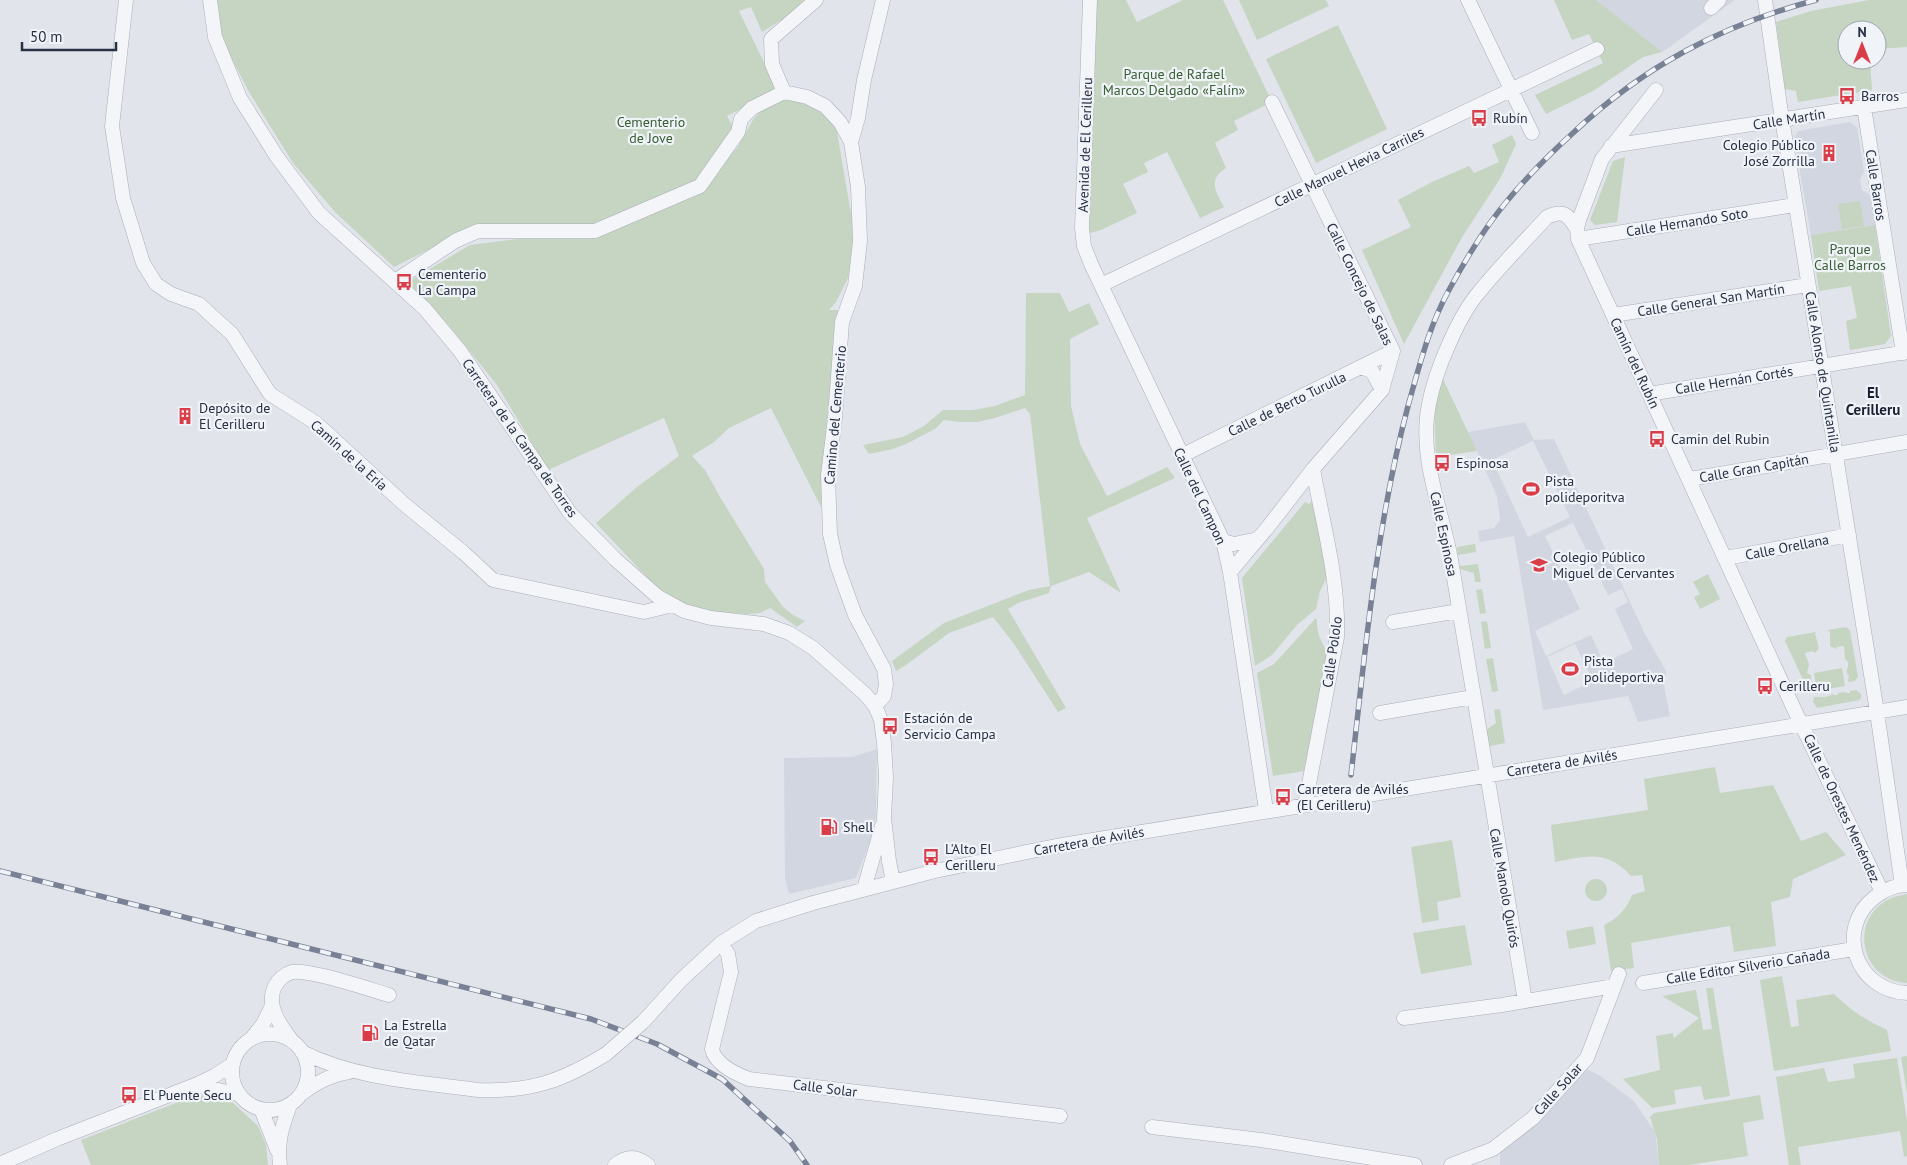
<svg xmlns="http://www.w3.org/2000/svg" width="1907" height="1165" viewBox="0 0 1907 1165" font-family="'PT Sans',sans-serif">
  <rect width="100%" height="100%" fill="#e1e4eb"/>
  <path fill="#d2d6e0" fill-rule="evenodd" d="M1596 0H1735L1661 53Z
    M1850 122 1857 127 1864 171 1860 180 1862 190 1870 195 1875 225 1811 235 1794 138 1798 131Z
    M1525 422 1534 440 1554 439 1645 634 1666 671 1664 685 1670 716 1638 722 1628 696 1543 710 1514 536 1480 542 1478 531 1494 528 1500 520 1497 496 1468 432ZM1533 441 1570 517 1528 537 1492 460ZM1573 523 1608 595 1622 589 1628 602 1615 609 1633 649 1604 663 1591 635 1546 656 1535 631 1580 609 1545 536ZM1575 644 1593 681 1564 695 1547 657Z
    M877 749 876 815 871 840 856 878 789 894 785 878 784 758 852 757Z
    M1584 1068 1599 1075 1634 1101 1655 1132 1659 1165H1500V1150Z"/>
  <path fill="#c5d5c1" d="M217 0H805L791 14 762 32 751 7 739 11 778 91 727 116 735 130 695 183 591 227 548 225 446 241 394 267 335 212 293 163 249 92 222 40Z
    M1090 0H1126L1137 22 1183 0H1223L1272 102 1234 121 1238 130 1215 143 1226 168C1208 179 1215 191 1224 207L1200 218 1167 152 1144 163 1148 172 1123 184 1137 213 1101 230 1083 235Z
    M1239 0H1326L1329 6 1257 40Z
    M1554 0H1596L1662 52 1643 57 1593 91 1546 114 1535 95 1603 63 1589 34 1572 40Z
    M1869 0H1907V47L1877 49V30H1847V60H1870L1872 90 1798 102 1796 91 1785 89 1776 22 1811 11Z
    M1338 25 1387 129 1316 163 1266 59Z
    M785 99H798L819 111 836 126 850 208 856 227 848 278 836 302 829 310H838L826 430 821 507 771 408 729 428 714 442 692 456 705 470 720 497 764 569 765 582 783 607 793 615 805 621 797 627 770 608 760 613 747 614 710 612 681 604 658 589 596 523 637 487 679 456 664 418 548 470 497 385 451 328 408 282 470 245 518 239H591L694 195 737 148 754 118 769 103Z
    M1512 135 1516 144 1501 177 1461 239 1404 344 1362 250 1411 227 1398 200 1432 182 1469 166 1474 173 1499 162 1492 145Z
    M1625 157 1617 222 1595 225 1590 220 1613 161Z
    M1860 201 1864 226 1842 229 1838 204Z
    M1875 225 1891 336 1885 344 1850 350 1846 321 1857 318 1851 286 1819 291 1811 235Z
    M1026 293H1060L1069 312 1089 303 1099 324 1070 339 1071 406 1080 444 1107 496 1167 467 1175 478 1087 518 1121 593 1089 572 1051 586 1049 593 1018 603 1008 609 1066 708 1058 712 1014 644 993 617 949 633 906 665 896 671 892 661 944 623 1029 590 1050 586 1030 414 1025 408 995 418 977 422H959L944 420 935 429 906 444 893 449 869 454 863 445 903 437 924 426 943 410H973L995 406 1025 395Z
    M1443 379 1477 451 1436 457 1434 409Z
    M1312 501 1328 575 1320 591 1316 609 1297 625 1272 655 1255 666 1242 578 1305 502 1309 504Z
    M1475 544 1476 552 1458 555 1457 547Z
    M1478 564 1481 582H1475L1474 573 1460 569V566Z
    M1708 574 1720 599 1700 609 1694 597 1700 594 1693 582Z
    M1482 589 1486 613 1480 614 1476 590Z
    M1315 619H1317C1316 632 1321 642 1328 653L1304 771 1273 776 1257 673 1274 664Z
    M1487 621 1491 648 1485 649 1481 622Z
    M1846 627 1850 630 1858 677 1855 681 1848 682 1849 675 1847 674C1846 669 1849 667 1848 662L1845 659 1844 646 1837 647 1836 649 1830 646V632L1828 630Z
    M1816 632 1815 634 1819 648 1815 653 1812 651 1805 653 1809 664 1807 673 1811 675V685L1813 687 1806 686 1785 641 1787 637Z
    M1493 658 1498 691 1492 692 1486 659Z
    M1842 668 1845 686 1817 691 1814 673Z
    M1856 690 1861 694V698L1859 700 1817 708 1813 702 1814 697H1826L1833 694V695H1838V693L1845 692 1846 693H1850V691Z
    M1500 709 1505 743 1487 747 1485 731 1496 723 1494 710Z
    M1715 767 1720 793 1773 785 1801 841 1826 832 1846 855 1793 879 1790 897 1771 902 1776 946 1734 952 1730 926 1631 943 1634 968 1611 971 1604 925C1617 919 1627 909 1632 895L1645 891 1642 875 1631 876C1607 849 1587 856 1555 862L1551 825 1648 810 1644 779Z
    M1452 840 1461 897 1437 902 1439 920 1422 923 1411 847Z
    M1585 890a11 11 0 1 1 22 0a11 11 0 1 1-22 0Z
    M1907 894V983C1859 981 1848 916 1892 898 1896 896 1902 895 1907 894Z
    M1465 925 1472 965 1421 974 1413 933Z
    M1593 926 1596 944 1569 949 1566 931Z
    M1782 976 1791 1027 1799 1026 1796 1000 1834 994C1853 1012 1864 1019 1887 1030L1891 1051 1774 1071 1760 980Z
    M1706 988H1713L1730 1096 1704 1100 1701 1086 1674 1090 1676 1104 1652 1108 1623 1079 1660 1070 1656 1036 1673 1033 1674 1038 1699 1018 1662 996 1696 990 1703 1030 1712 1029Z
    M1907 1056V1094L1901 1057Z
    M1897 1058 1907 1121V1156L1904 1157 1900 1131 1798 1147 1801 1165H1789L1776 1077 1824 1068 1828 1082 1855 1078 1853 1064Z
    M207 1095 232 1102 258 1126 266 1145 268 1165H91L81 1140 191 1097Z
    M1760 1095 1764 1119 1743 1123 1748 1156 1689 1165H1659L1657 1139 1650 1117 1654 1113Z"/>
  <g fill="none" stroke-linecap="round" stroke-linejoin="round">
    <g stroke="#aaaeb9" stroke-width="15">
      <path id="minor" d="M126 0 112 126 123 198 143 263 156 284 171 294 199 304 213 317 232 334 270 394 316 423 404 504 464 553 493 580 644 612 673 605
        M210 0 215 37 240 98 277 157 319 213 425 309 460 351 570 513 615 559 657 596 684 611 711 618 764 624 789 633 813 648 865 694 875 706 881 720 884 743 886 777 884 818 889 861 893 882
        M816 0 771 39 772 64 784 92 807 97 825 106 840 122 851 142 858 187 860 241 855 286 842 322 835 418 828 475 830 534 837 565 855 615 884 669 886 684 884 696 875 706
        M1090 0 1082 228 1084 246 1091 264 1223 541 1230 572 1266 810
        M1468 0 1532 133
        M1765 0 1780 106 1877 712 1902 885
        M1711 8 1719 0
        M1656 90 1602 159 1579 220 1577 229 1578 239 1794 709 1882 892
        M1864 107 1903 353
        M851 142 858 118 864 80 883 0
        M1611 146 1907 100
        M1578 239 1795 205
        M395 281 455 241 478 231H595L700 186 738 132 741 119 752 108 784 92
        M1101 285 1597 49
        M1613 315 1808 285
        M1360 367 1372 371 1382 390
        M1649 394 1907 352
        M1181 456 1393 351
        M1690 479 1907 442
        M1223 541 1234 544 1258 539
        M1726 558 1849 535
        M1230 572 1268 527 1313 469 1382 390 1393 351 1272 102
        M1393 622 1459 611
        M1380 713 1473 697
        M1305 805 1337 637C1339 579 1323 525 1313 469
        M1907 885C1895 885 1884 890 1875 897 1834 929 1856 991 1907 993
        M864 889 882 826
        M721 943 728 954 731 972 712 1049C715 1064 736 1074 749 1079L1060 1116
        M1643 983 1854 949
        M1525 1001C1499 854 1475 707 1451 560 1442 509 1418 457 1429 404 1435 372 1458 316 1480 291 1501 265 1525 241 1547 217 1564 209 1568 215 1577 229
        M1404 1018 1502 1005 1614 986
        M643 1022 681 980 721 943 756 921 813 903 935 871 1056 846 1907 707
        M232 1072a38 38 0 1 1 76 0a38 38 0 1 1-76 0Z
        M251 1039 263 1024 272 1006
        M292 1041C281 1026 265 1006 275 986 278 980 285 974 292 972 311 969 368 989 389 995
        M302 1052C356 1079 419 1082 478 1090 531 1092 562 1081 606 1054
        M195 1085 237 1094
        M301 1094C316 1083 330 1075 349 1072
        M261 1109 277 1150
        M1152 1127 1261 1140 1415 1165
        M0 1164 57 1139 195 1085 214 1076 233 1064
        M280 1165C277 1141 282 1127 290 1105
        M615 1165C626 1156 637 1156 648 1165
        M1451 1165 1493 1149 1533 1118 1587 1058 1619 974"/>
    </g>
    <use href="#minor" stroke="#f4f5f8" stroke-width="14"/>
    <g stroke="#798195" stroke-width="5.5">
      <path id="rail" d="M1351 775C1365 652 1376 527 1408 406 1419 367 1429 326 1449 290 1461 268 1475 244 1490 223 1514 190 1543 160 1573 133 1644 66 1722 25 1816 0
        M0 871 591 1019 657 1044 722 1079 790 1141 807 1165"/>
    </g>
    <use href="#rail" stroke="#f0f3f8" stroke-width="4" stroke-dasharray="11" stroke-linecap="butt"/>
    <g stroke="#aaaeb9" stroke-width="15" stroke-linecap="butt">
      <path id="minor-bridge" d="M606 1054 643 1022"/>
    </g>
    <use href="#minor-bridge" stroke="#f4f5f8" stroke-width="14"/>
  </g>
  <defs>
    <g id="bus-bare" transform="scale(1.35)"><path d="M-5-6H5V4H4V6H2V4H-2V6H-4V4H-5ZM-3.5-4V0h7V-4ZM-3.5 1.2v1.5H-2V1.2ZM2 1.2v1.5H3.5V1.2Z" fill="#d93d48" stroke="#f0f3f8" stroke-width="2.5" paint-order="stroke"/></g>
    <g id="building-bare" transform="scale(1.35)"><path d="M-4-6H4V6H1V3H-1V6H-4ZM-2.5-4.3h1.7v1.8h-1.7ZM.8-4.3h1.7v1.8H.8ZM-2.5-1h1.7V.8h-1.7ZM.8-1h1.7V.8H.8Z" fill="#d93d48" stroke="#f0f3f8" stroke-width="2.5" paint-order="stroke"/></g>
    <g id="stadium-bare" transform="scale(1.35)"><path d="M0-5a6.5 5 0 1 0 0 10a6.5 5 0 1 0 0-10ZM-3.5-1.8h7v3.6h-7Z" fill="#d93d48" stroke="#f0f3f8" stroke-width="2.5" paint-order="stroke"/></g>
    <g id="school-bare" transform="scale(1.35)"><path d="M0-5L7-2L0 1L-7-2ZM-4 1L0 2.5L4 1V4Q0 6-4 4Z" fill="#d93d48" stroke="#f0f3f8" stroke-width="2.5" paint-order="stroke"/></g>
    <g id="fuel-bare" transform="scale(1.35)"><path d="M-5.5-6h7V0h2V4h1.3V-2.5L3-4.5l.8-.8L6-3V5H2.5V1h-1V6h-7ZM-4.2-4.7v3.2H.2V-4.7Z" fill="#d93d48" stroke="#f0f3f8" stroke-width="2.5" paint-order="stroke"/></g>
  </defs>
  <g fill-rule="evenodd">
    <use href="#bus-bare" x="1847" y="96"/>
    <use href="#bus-bare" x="1479" y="118"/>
    <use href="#building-bare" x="1829" y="153"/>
    <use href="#bus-bare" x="404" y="282"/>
    <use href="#building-bare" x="185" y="416"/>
    <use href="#bus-bare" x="1657" y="439"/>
    <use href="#bus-bare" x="1442" y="463"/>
    <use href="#stadium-bare" x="1531" y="489"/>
    <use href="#school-bare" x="1539" y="565"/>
    <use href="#stadium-bare" x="1570" y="669"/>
    <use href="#bus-bare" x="1765" y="686"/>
    <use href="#bus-bare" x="890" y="726"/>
    <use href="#bus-bare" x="1283" y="797"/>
    <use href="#fuel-bare" x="829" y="827"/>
    <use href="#bus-bare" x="931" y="857"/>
    <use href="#fuel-bare" x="370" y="1033"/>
    <use href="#bus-bare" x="129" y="1095"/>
  </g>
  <g text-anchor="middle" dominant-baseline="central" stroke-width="4.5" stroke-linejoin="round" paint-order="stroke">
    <g font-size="14" fill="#396034" stroke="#f0f3f8">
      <text x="1174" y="74">Parque de Rafael<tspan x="1174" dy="16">Marcos Delgado «Falín»</tspan></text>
      <text x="651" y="122">Cementerio<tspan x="651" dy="16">de Jove</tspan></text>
      <text x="1850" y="249">Parque<tspan x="1850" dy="16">Calle Barros</tspan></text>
    </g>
    <g font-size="14" fill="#283044" stroke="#f0f3f8" text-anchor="start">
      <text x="1861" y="96">Barros</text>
      <text x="1493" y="118">Rubín</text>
      <text x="1815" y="145" text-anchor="end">Colegio Público<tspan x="1815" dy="16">José Zorrilla</tspan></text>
      <text x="418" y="274">Cementerio<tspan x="418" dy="16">La Campa</tspan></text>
      <text x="199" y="408">Depósito de<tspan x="199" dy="16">El Cerilleru</tspan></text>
      <text x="1671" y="439">Camin del Rubin</text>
      <text x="1456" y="463">Espinosa</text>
      <text x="1545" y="481">Pista<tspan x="1545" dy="16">polideporitva</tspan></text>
      <text x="1553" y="557">Colegio Público<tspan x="1553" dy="16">Miguel de Cervantes</tspan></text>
      <text x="1584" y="661">Pista<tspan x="1584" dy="16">polideportiva</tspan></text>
      <text x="1779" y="686">Cerilleru</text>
      <text x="904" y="718">Estación de<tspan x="904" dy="16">Servicio Campa</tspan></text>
      <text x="1297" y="789">Carretera de Avilés<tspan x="1297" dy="16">(El Cerilleru)</tspan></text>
      <text x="843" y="827">Shell</text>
      <text x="945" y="849">L'Alto El<tspan x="945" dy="16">Cerilleru</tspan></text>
      <text x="384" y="1025">La Estrella<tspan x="384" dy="16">de Qatar</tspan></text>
      <text x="143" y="1095">El Puente Secu</text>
    </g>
    <g font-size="14" fill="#283044" stroke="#f0f3f8">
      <text transform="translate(1789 119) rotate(-9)">Calle Martín</text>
      <text transform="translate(1085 145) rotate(-88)">Avenida de El Cerilleru</text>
      <text transform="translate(1349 167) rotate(-26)">Calle Manuel Hevia Carriles</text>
      <text transform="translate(1876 185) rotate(81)">Calle Barros</text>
      <text transform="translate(1687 222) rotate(-9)">Calle Hernando Soto</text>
      <text transform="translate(1360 284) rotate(64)">Calle Concejo de Salas</text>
      <text transform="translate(1711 300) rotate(-9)">Calle General San Martín</text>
      <text transform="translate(1635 363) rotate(65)">Camín del Rubín</text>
      <text transform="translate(1823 372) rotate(81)">Calle Alonso de Quintanilla</text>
      <text transform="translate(1734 380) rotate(-9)">Calle Hernán Cortés</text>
      <text transform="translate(1287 404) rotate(-26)">Calle de Berto Turulla</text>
      <text transform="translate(835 415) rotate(-85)">Camino del Cementerio</text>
      <text transform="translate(520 438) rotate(55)">Carretera de la Campa de Torres</text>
      <text transform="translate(349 455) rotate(42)">Camín de la Ería</text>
      <text transform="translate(1754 468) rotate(-10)">Calle Gran Capitán</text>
      <text transform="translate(1200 496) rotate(65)">Calle del Campon</text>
      <text transform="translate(1444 534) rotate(78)">Calle Espinosa</text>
      <text transform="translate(1787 547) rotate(-11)">Calle Orellana</text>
      <text transform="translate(1332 652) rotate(-82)">Calle Pololo</text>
      <text transform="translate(1562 763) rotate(-9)">Carretera de Avilés</text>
      <text transform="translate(1842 808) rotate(65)">Calle de Orestes Menéndez</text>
      <text transform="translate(1089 841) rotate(-10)">Carretera de Avilés</text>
      <text transform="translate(1505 888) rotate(80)">Calle Manolo Quirós</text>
      <text transform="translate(1748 966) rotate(-9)">Calle Editor Silverio Cañada</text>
      <text transform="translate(825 1088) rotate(7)">Calle Solar</text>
      <text transform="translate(1558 1089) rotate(-48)">Calle Solar</text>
    </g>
    <g font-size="15" font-weight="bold" fill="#1a2134" stroke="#f0f3f8">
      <text x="1873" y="392">El<tspan x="1873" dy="17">Cerilleru</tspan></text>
    </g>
  </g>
  <g transform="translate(1862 45)"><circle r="24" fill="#f0f3f8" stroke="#a0a5b0"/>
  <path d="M0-4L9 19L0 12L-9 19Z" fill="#d93d48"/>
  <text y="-8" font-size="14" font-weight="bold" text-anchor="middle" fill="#283044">N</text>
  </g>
  <path d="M22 42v8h94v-8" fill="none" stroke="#283044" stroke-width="2.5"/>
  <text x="30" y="42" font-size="15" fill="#283044" stroke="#f0f3f8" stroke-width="4" paint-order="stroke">50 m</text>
</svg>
